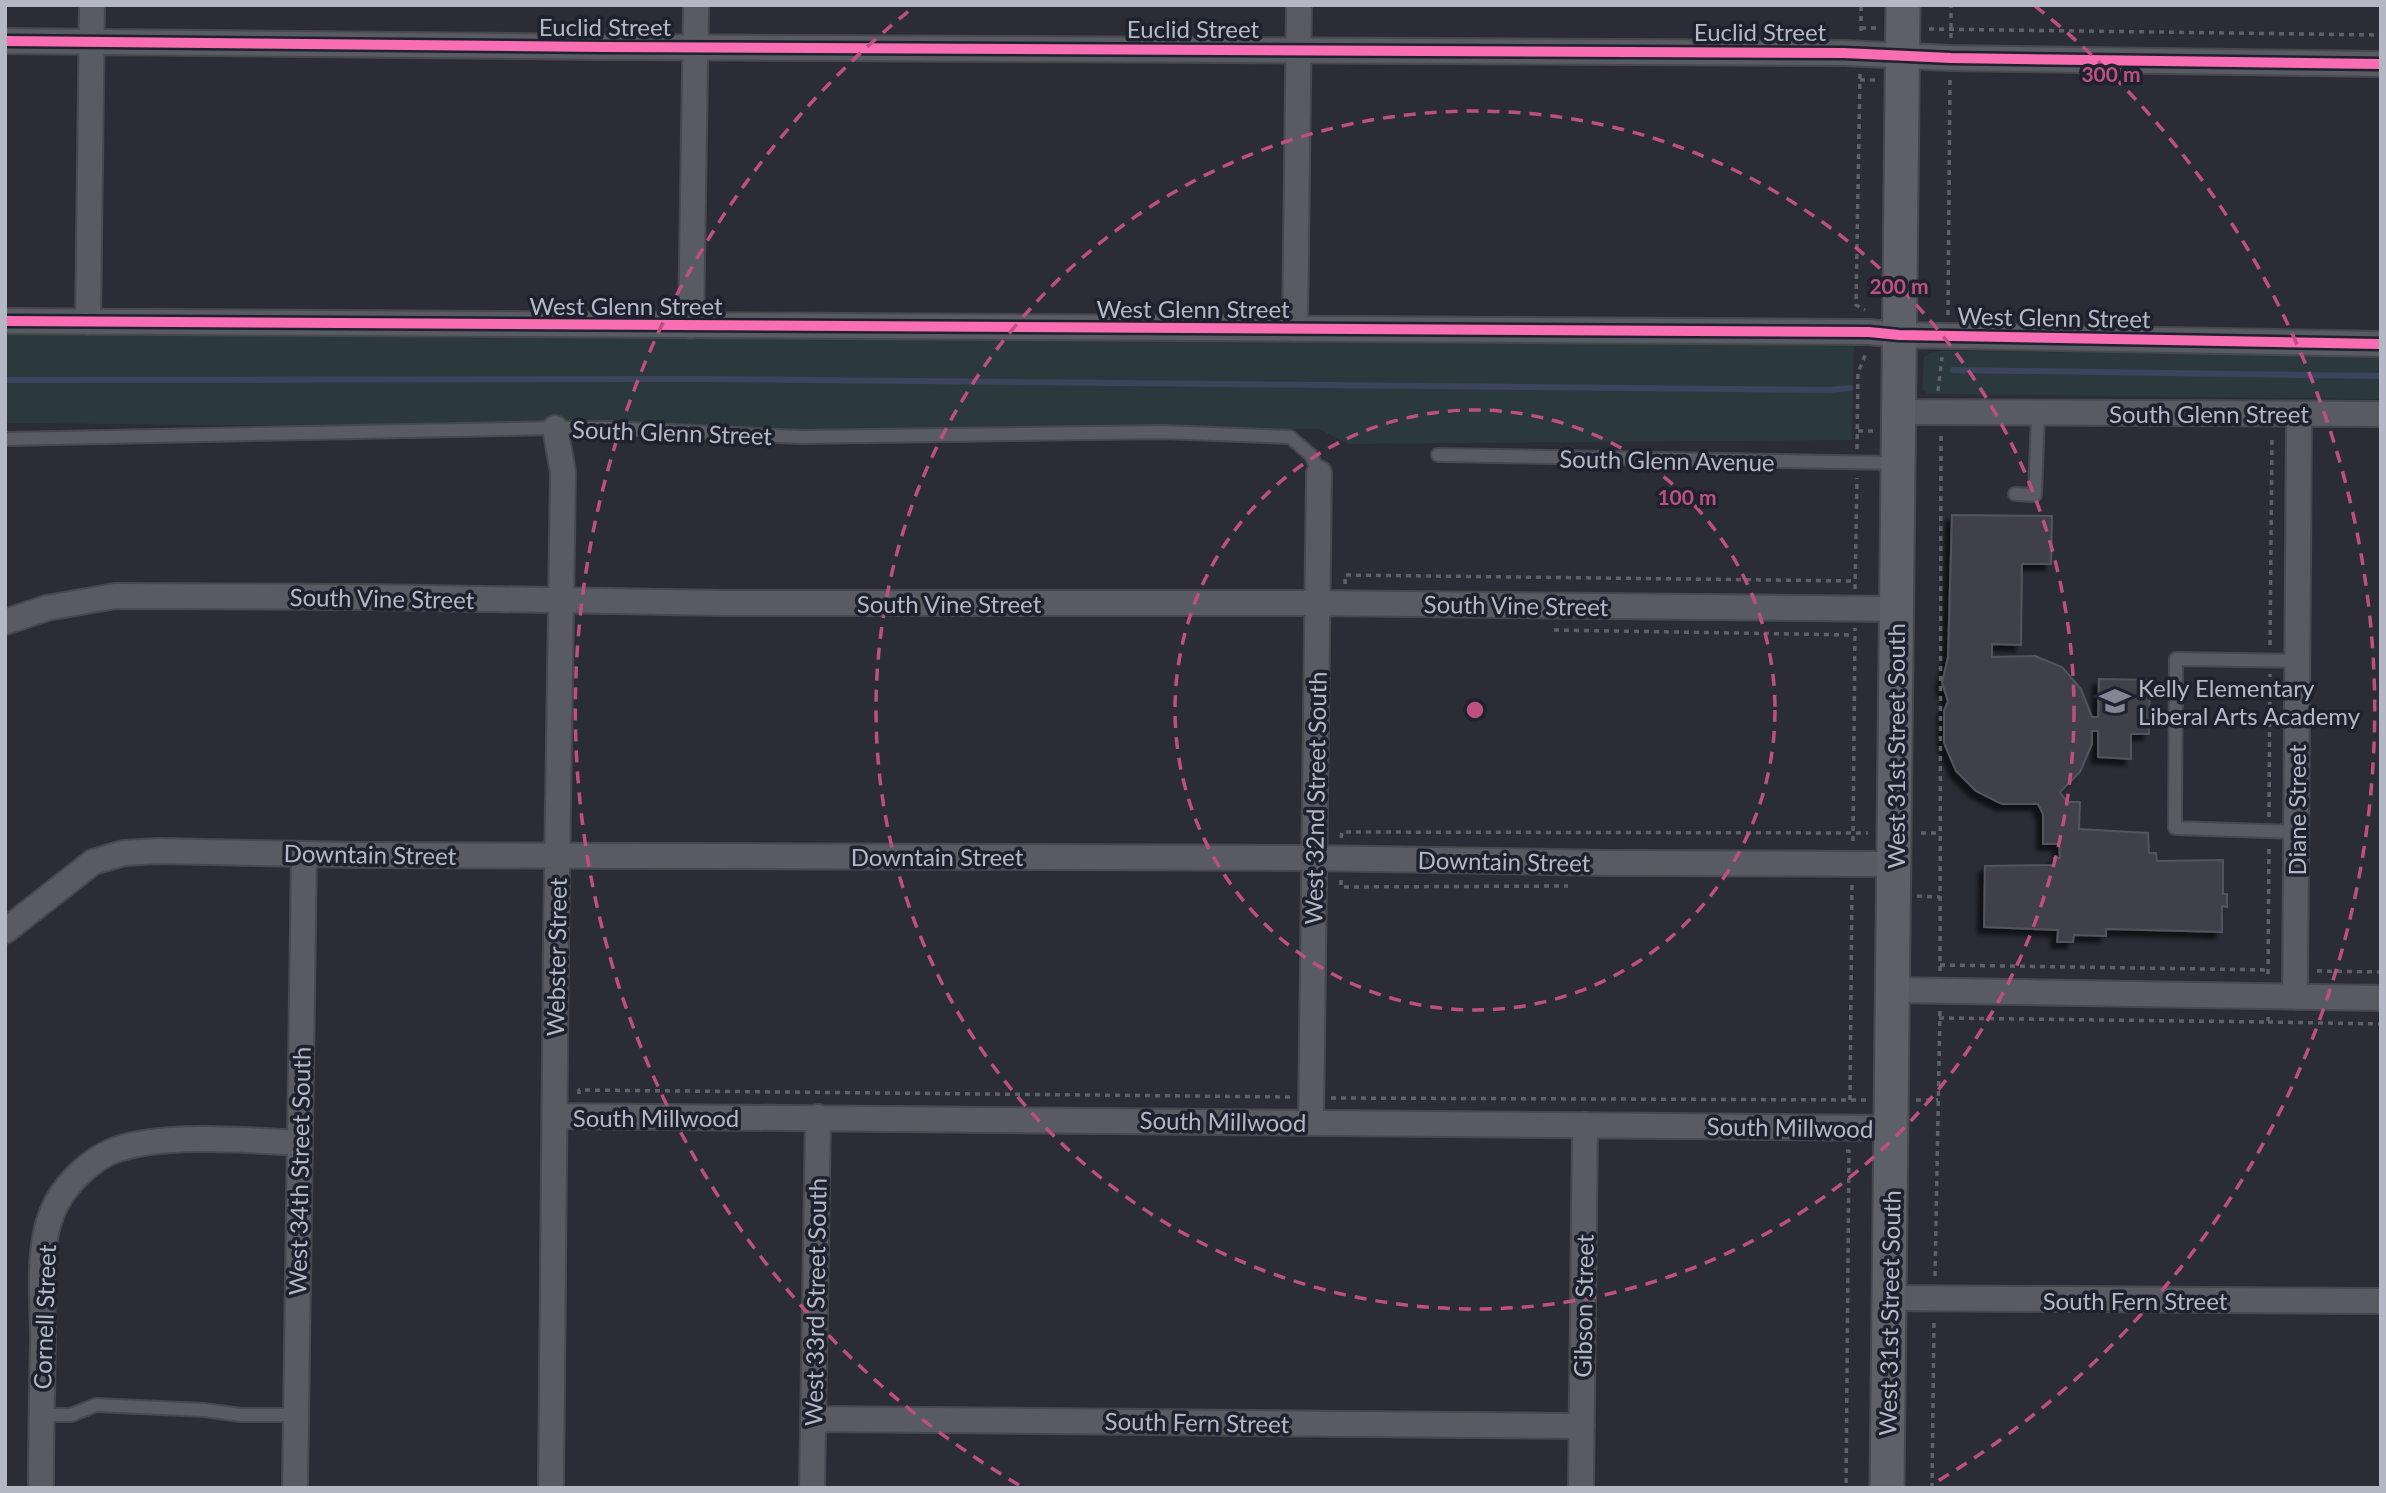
<svg xmlns="http://www.w3.org/2000/svg" width="2386" height="1493" viewBox="0 0 2386 1493" font-family="Lato,sans-serif">
  <defs>
    <filter id="shadow"><feDropShadow dx="-6" dy="6" stdDeviation="2" flood-color="#0009"/></filter>
  </defs>
  <rect width="100%" height="100%" fill="#2a2d35"/>
  <path fill="#2b393d" d="M5 332 1854 345 1852 440 1348 444 1319 429 570 434 529 428 5 423Z
    M1946 351 2381 356V399L1928 394 1922 390 1924 357 1931 353Z"/>
  <g fill="none" stroke-linecap="round" stroke-linejoin="round">
    <path stroke="#3b445c" stroke-width="6" d="M1953 370 2381 376
      M5 380 700 379 1829 390 1850 388"/>
  </g>
  <path fill="#3f4148" stroke="#51555d" stroke-width="2" filter="url(#shadow)" d="M1952 515 2052 516 2051 564H2022L2021 645 1992 644V657L2035 656 2062 667 2081 689 2092 717H2098L2099 679 2150 680 2149 734H2131V759L2098 757V731H2092V744L2080 772 2060 792 2067 802H2080L2079 829 2148 833 2149 853H2156L2157 861 2223 860V894H2227V907L2222 906V932L2106 929V936L2074 935 2073 942H2057L2058 930 1984 927 1985 866 2055 865 2054 858H2060L2059 844H2043V814L2038 804H2002L1976 791 1956 771 1944 743V711L1948 701 1942 683 1948 657Z"/>
  <g fill="none" stroke-linecap="round" stroke-linejoin="round">
    <g stroke="#46484e" stroke-width="16">
      <path id="lane" d="M5 439 555 428H610L801 437 1163 432 1290 437 1311 455 1319 473
        M1438 455 1896 463
        M2015 494 2035 495 2038 413
        M2296 832 2175 828 2176 659 2297 661
        M42 1415H71L96 1405 204 1410 241 1415H296"/>
    </g>
    <g stroke="#46484e" stroke-width="28">
      <path id="street" d="M5 41 603 47 1844 53 1951 58 2381 64
        M5 321 1869 332 1899 335 2381 344
        M88 322 92 5
        M691 326 696 5
        M1295 329 1299 5
        M1898 412 2381 414
        M5 622 47 608 115 596 368 597 726 603H1317L1896 609
        M5 931 93 862 124 853 159 851 357 855 1314 858 1611 863 1895 864
        M1893 990 2381 998
        M2295 997 2299 414
        M555 1116 1892 1128
        M1311 1122 1319 473
        M1889 1298 2381 1301
        M813 1419 1582 1426
        M41 1488C41 1438 42 1389 43 1339 43 1301 37 1249 52 1213 62 1187 89 1160 115 1150 163 1133 248 1140 299 1143
        M295 1488 304 854
        M551 1488 556 940 563 472 555 428
        M812 1488 818 1117
        M1581 1488 1585 1125"/>
    </g>
    <g stroke="#46484e" stroke-width="37">
      <path id="secondary" d="M1887 1488 1903 5"/>
    </g>
    <path stroke="#5e6066" stroke-width="3.5" stroke-dasharray="5 5" stroke-linecap="butt" d="M1861 28H1876
      M1929 29 2381 35
      M1861 31V5
      M1951 38V5
      M1860 74 1856 305 1865 310
      M1860 80H1875
      M1948 315 1950 77
      M1938 391 1942 357
      M1858 431H1874
      M1857 449 1858 373 1866 353
      M1345 584V575L1855 581
      M1855 589 1857 478
      M1554 630 1854 635
      M2270 645 2272 436
      M2269 817 2270 674
      M1921 833H1940
      M1341 838 1342 832 1868 833
      M1853 841 1855 628
      M1341 880V887L1568 886
      M1917 896 1940 897
      M1940 965 2270 970
      M1940 971 1941 433
      M2317 971 2381 972
      M2268 974 2269 846
      M1939 1018 2268 1022V1017
      M2268 1022 2381 1024
      M579 1094V1090L1292 1097
      M1331 1098 1866 1100
      M1850 1100 1852 884
      M1916 1100H1938
      M1846 1151H1849L1846 1488
      M1935 1276 1940 1010
      M1932 1488 1934 1318"/>
    <use href="#lane" stroke="#595b62" stroke-width="12"/>
    <use href="#street" stroke="#595b62" stroke-width="24"/>
    <use href="#secondary" stroke="#5d6067" stroke-width="33"/>
    <g stroke="#1e222e" stroke-width="15">
      <path id="cycleway" d="M5 41 603 47 1844 53 1951 58 2381 64
        M5 321 1869 332 1899 335 2381 344"/>
    </g>
    <use href="#cycleway" stroke="#f96db3" stroke-width="10"/>
  </g>
  <g fill="none" stroke="#bd5080" stroke-width="3.5" stroke-dasharray="12 9">
    <circle cx="1475" cy="710" r="300"/>
    <circle cx="1475" cy="710" r="599"/>
    <path d="M1019 1485A899 899 0 0 1 915 6M2035 6A899 899 0 0 1 1931 1485"/>
  </g>
  <defs>
    <g id="school-bare" transform="scale(2.415)"><path d="M0-5L7-2L0 1L-7-2ZM-4 1L0 2.5L4 1V4Q0 6-4 4Z" fill="#848793" stroke="#1e222e" stroke-width="2.5" paint-order="stroke"/></g>
  </defs>
  <g fill-rule="evenodd">
    <use href="#school-bare" x="2115" y="701"/>
  </g>
  <g text-anchor="middle" dominant-baseline="central" stroke-width="7" stroke-linejoin="round" paint-order="stroke">
    <g font-size="24" fill="#b4b8c5" stroke="#1e222e">
      <text x="605" y="26">Euclid Street</text>
      <text x="1193" y="28">Euclid Street</text>
      <text x="1760" y="31">Euclid Street</text>
      <text x="626" y="305">West Glenn Street</text>
      <text x="1193" y="308">West Glenn Street</text>
      <text transform="translate(2054 317) rotate(1)">West Glenn Street</text>
      <text x="2209" y="413">South Glenn Street</text>
      <text transform="translate(672 432) rotate(2)">South Glenn Street</text>
      <text transform="translate(1667 460) rotate(1)">South Glenn Avenue</text>
      <text transform="translate(382 598) rotate(1)">South Vine Street</text>
      <text x="949" y="603">South Vine Street</text>
      <text transform="translate(1516 605) rotate(1)">South Vine Street</text>
      <text transform="translate(1895 746) rotate(-90)">West 31st Street South</text>
      <text transform="translate(1315 798) rotate(-89)">West 32nd Street South</text>
      <text transform="translate(2296 810) rotate(-90)">Diane Street</text>
      <text transform="translate(370 854) rotate(1)">Downtain Street</text>
      <text x="937" y="856">Downtain Street</text>
      <text transform="translate(1504 861) rotate(1)">Downtain Street</text>
      <text transform="translate(556 957) rotate(-89)">Webster Street</text>
      <text x="656" y="1117">South Millwood</text>
      <text transform="translate(1223 1121) rotate(1)">South Millwood</text>
      <text transform="translate(1790 1127) rotate(1)">South Millwood</text>
      <text transform="translate(299 1171) rotate(-89)">West 34th Street South</text>
      <text x="2135" y="1300">South Fern Street</text>
      <text transform="translate(815 1302) rotate(-89)">West 33rd Street South</text>
      <text transform="translate(1583 1306) rotate(-89)">Gibson Street</text>
      <text transform="translate(1889 1313) rotate(-89)">West 31st Street South</text>
      <text transform="translate(44 1317) rotate(-88)">Cornell Street</text>
      <text transform="translate(1197 1422) rotate(1)">South Fern Street</text>
    </g>
    <g font-size="24" fill="#b4b8c5" stroke="#1e222e" text-anchor="start">
      <text x="2138" y="687">Kelly Elementary<tspan x="2138" dy="28">Liberal Arts Academy</tspan></text>
    </g>
  </g>
  <circle cx="1475" cy="710" r="10" fill="#bd5080" stroke="#1e222e" stroke-width="3.5"/>
  <g font-size="21" text-anchor="middle" font-weight="bold" fill="#bd5080" stroke="#1e222e" stroke-width="7" stroke-linejoin="round" paint-order="stroke">
    <text x="2111" y="82">300 m</text>
    <text x="1899" y="294">200 m</text>
    <text x="1687" y="505">100 m</text>
  </g>
  <rect width="2386" height="1493" fill="none" stroke="#b4b8c5" stroke-width="14"/>
</svg>
